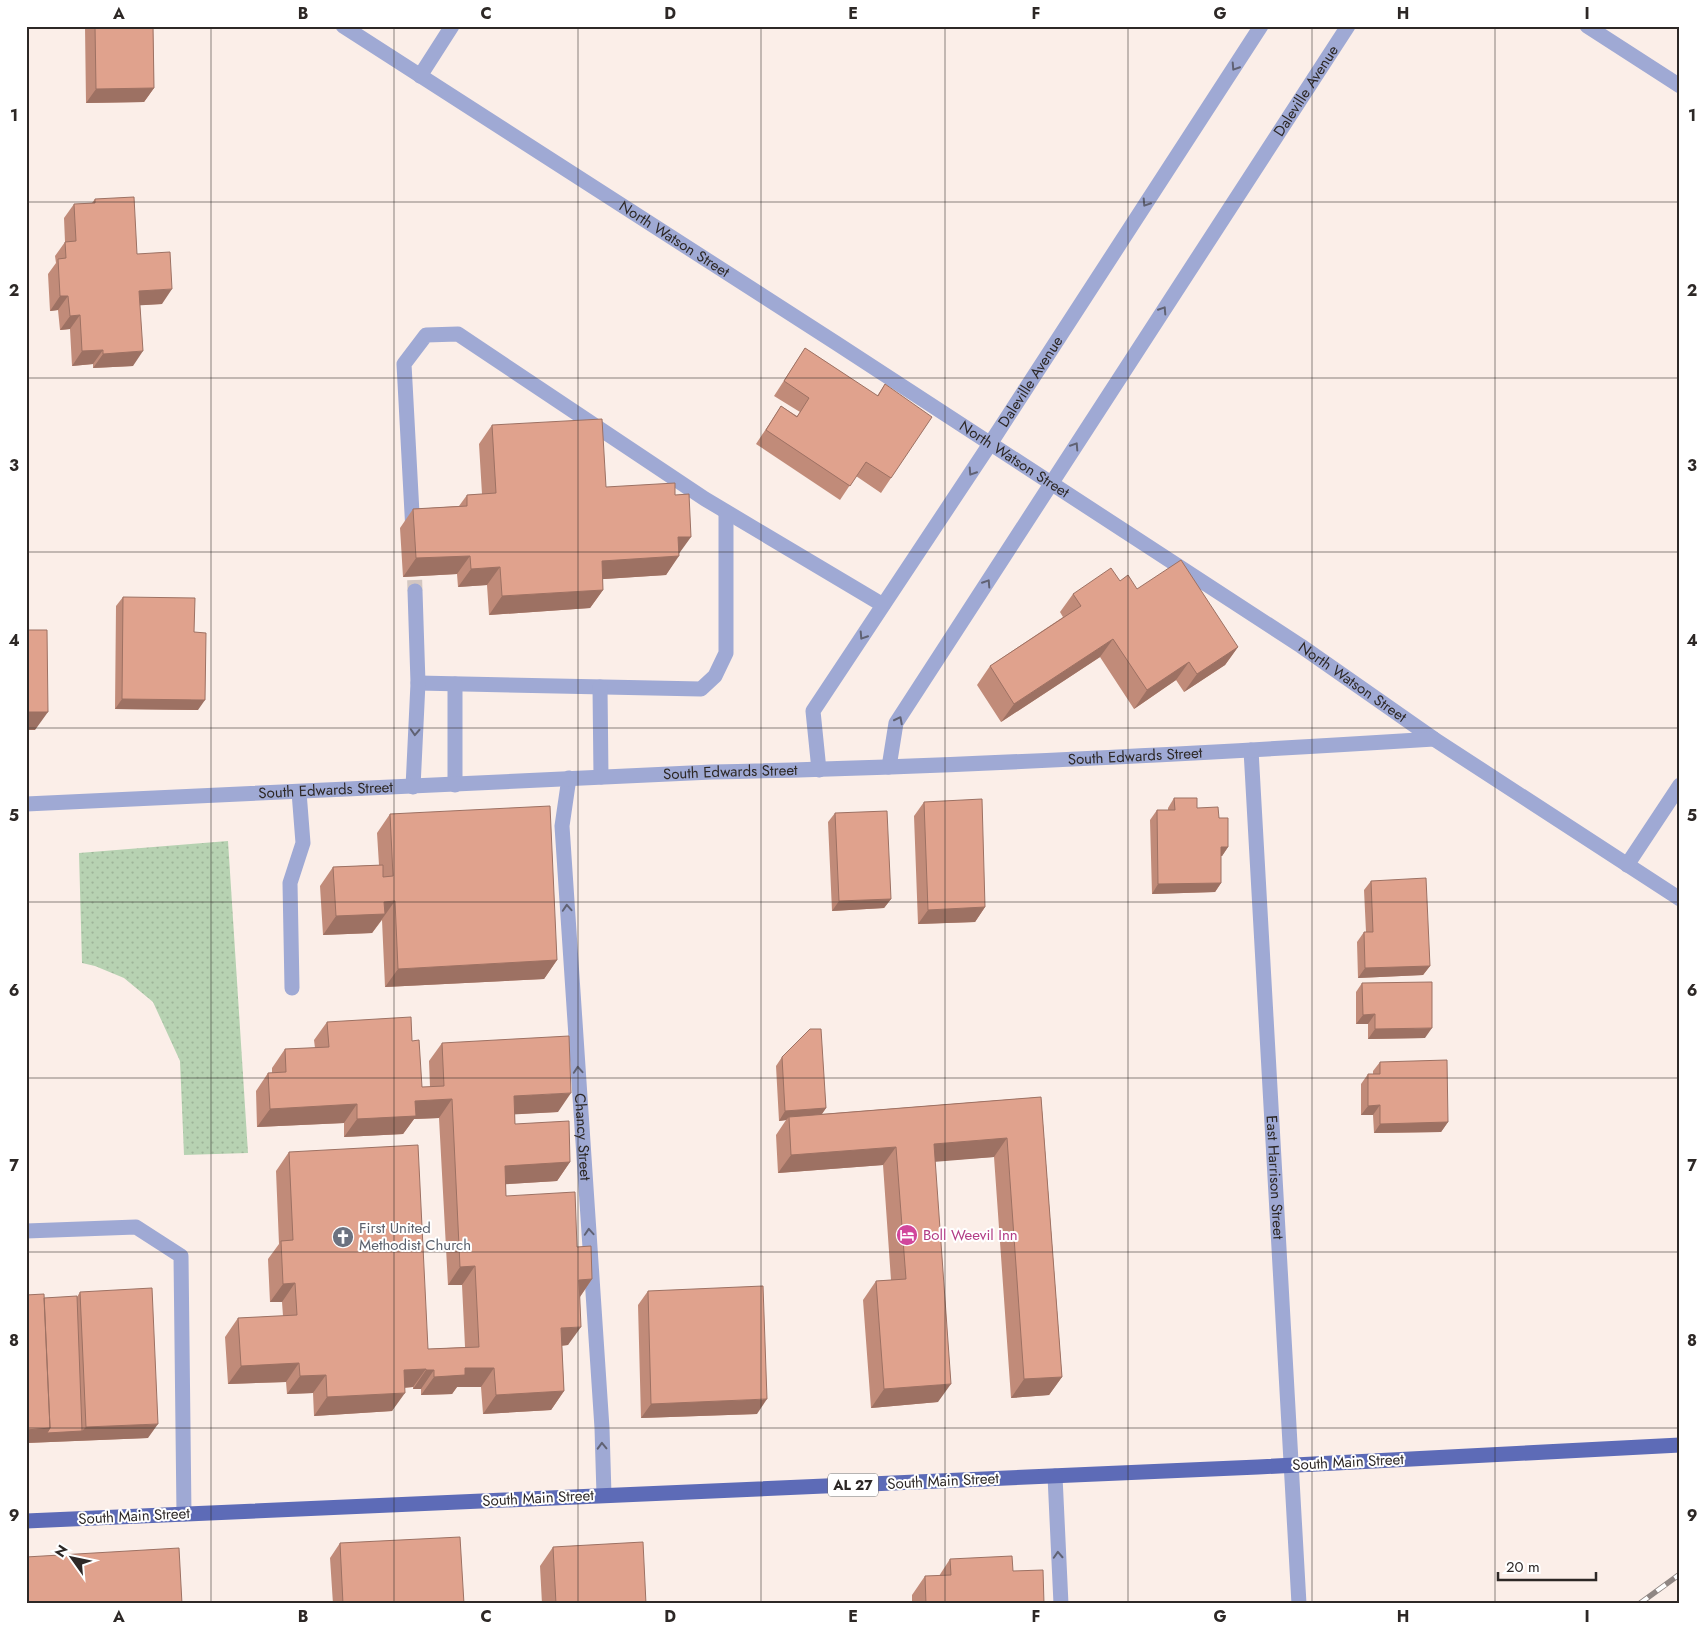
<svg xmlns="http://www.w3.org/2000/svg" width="1706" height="1630" viewBox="0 0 1706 1630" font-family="Jost,sans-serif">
  <defs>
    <pattern id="grass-dots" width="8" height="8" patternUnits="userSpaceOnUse" patternTransform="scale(1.25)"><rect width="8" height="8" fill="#b7d2b2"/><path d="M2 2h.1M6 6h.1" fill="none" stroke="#9eb499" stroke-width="1.8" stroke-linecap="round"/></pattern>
  </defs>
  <rect width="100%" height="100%" fill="#fbeee8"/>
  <path fill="url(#grass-dots)" d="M228 841 248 1153 184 1155 180 1061 153 1002 124 978 95 966 82 963 79 853Z"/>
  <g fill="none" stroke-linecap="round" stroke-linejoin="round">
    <path stroke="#d2c6c1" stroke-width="15" stroke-dasharray="15 8" stroke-linecap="butt" d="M414 557 415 591"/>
    <g stroke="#9fa9d4" stroke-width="15">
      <path id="s1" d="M343 26 836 343 1301 646 1434 739 1680 899"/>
      <path d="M1587 26 1680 86"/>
      <path d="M420 76 452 26"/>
      <path d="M413 532 404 364 426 335 458 334 705 499 883 605"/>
      <path d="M418 683 701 689 715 676 726 653V512"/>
      <path d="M455 684V785"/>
      <path d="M600 687 601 777"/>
      <path id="s2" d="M1251 750 1299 1604"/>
      <path id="s3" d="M889 767 896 723 1348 26"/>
      <path id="s4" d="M819 770 813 711 990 444 1261 26"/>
      <path id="s5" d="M569 778 562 826 602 1428 604 1495"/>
      <path d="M413 787 418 683 415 591"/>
      <path id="s6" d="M26 804 712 772C953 767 1194 754 1434 739"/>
      <path d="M1627 865 1680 785"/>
      <path d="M292 988 290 883 303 843 299 792"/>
      <path d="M26 1231 136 1227 181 1256 184 1514"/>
      <path d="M1055 1476 1061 1604"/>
    </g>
    <path stroke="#5d6bb7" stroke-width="15" d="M26 1521 1258 1467 1680 1445"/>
    <g stroke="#8f8683" stroke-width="5.5">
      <path id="rail" d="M1639 1604 1680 1574"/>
    </g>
    <use href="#rail" stroke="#fff" stroke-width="4" stroke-dasharray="11" stroke-linecap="butt"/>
  </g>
  <path fill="#c18b79" d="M85 26H153L154 88 144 102 86 103Z
    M95 199 137 254 162 304 140 305 133 366 93 368V364L72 366 70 329 60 330 58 310 50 311 48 274 56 263 55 256 65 242 64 218 74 204 92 203Z
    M805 348 877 396 885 384 891 478 881 493 856 476 840 500 756 444 781 406 797 416 800 412 774 396Z
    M492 425 606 487 679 554 666 575 603 579V590L590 608 489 615 487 585 458 587 457 574 403 577 400 528 413 509 459 506 467 495 482 494 479 444Z
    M1120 581 1137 589 1238 647 1225 665 1184 692 1176 680 1134 709 1100 657 1001 722 977 685 990 666 1063 617 1060 612 1073 594Z
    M123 597 198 710 115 709 116 606Z
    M1174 798 1219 818 1228 847 1222 856H1221V883L1215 892 1152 894 1150 820 1157 810H1168V808Z
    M924 802 985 907 975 922 918 924 914 816Z
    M835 813 891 899 884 908 832 911 828 822Z
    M390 814 557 960 544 979 385 987 382 920 372 933 323 935 320 886 333 867 379 865 377 833Z
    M1371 881 1430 966 1423 975 1358 978 1357 942 1364 932H1366L1364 890Z
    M1362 983 1425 1038 1368 1039V1024H1356V992Z
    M327 1022 412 1041 422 1087H430L429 1061 442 1043 558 1112 515 1114V1124L570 1162 557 1181 506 1184V1196L577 1247 592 1279 580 1297 568 1345 562 1346 564 1391 551 1410 483 1414 481 1387H457L452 1394 421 1395V1389H413V1387L405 1388 392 1411 314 1416 313 1393 287 1394 286 1382 228 1384 225 1337 238 1318 283 1316 282 1302H270L268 1259 279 1244 276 1171 289 1152 428 1349 465 1347 462 1285H448L439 1118 414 1119 403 1134 344 1137V1123L257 1127 256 1091 268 1073H272V1068L285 1049 315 1048 314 1040Z
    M782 1057 826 1108 822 1114 1041 1097 1062 1377 1049 1395 1011 1398 994 1157 935 1161 938 1402 871 1408 863 1300 876 1281 891 1280 883 1165 778 1173 776 1135 786 1120 779 1121 776 1066Z
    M1380 1062 1448 1122 1441 1132 1374 1133 1373 1115H1361V1084L1368 1074H1373V1071Z
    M648 1291 757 1414 641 1418 638 1305Z
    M80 1292 148 1438 26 1443V1295L44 1298 77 1297Z
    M340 1543 464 1604H333L330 1558Z
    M553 1547 646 1604H542L540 1566Z
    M950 1559 1013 1571 1044 1604H912V1595L925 1576H939Z"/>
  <path fill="#9d7163" d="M154 88 144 102 86 103 96 89Z
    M172 289 162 304 129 306 139 291Z
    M60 296H68L58 310 50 311Z
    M80 315 70 329 60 330 70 316Z
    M103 350 93 364 72 366 82 351Z
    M143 351 133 366 93 368 103 354Z
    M678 537H691L678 555Z
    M470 556 457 574 403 577 416 558Z
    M679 556 666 575 589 580 602 561Z
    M500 567 487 585 458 587 471 569Z
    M603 590 590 608 489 615 502 596Z
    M1113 639 1100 657 1001 722 1014 704Z
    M1238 647 1225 665 1184 692 1197 674Z
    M1189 662 1176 680 1134 709 1147 690Z
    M122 699 205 700 198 710 115 709Z
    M26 712H48L35 730H26Z
    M1221 847H1228L1222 856H1214Z
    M1221 883 1215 892 1152 894 1158 884Z
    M891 899 884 908 832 911 839 901Z
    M395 901 372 933 323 935 336 916 384 902Z
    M985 907 975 922 918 924 928 910Z
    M557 960 544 979 385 987 398 969Z
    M1430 966 1423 975 1358 978 1365 968Z
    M1375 1014 1368 1024H1356L1363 1015Z
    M1432 1028 1425 1038 1368 1039 1375 1029Z
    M571 1093 558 1112 501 1115 514 1096Z
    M452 1099 439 1118 414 1119 403 1134 344 1137 357 1119 415 1101Z
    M357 1104 344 1123 257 1127 270 1109Z
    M1380 1105 1373 1115H1361L1368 1106Z
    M826 1108 819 1118 789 1117 786 1120 779 1121 785 1111Z
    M1448 1122 1441 1132 1374 1133 1380 1124Z
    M1007 1138 994 1157 921 1163 934 1144Z
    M896 1147 883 1165 778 1173 791 1155Z
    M570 1162 557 1181 492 1185 505 1166Z
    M475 1266 462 1285H448L460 1267Z
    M592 1279 579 1298V1280Z
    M295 1283 282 1302H270L283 1284Z
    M581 1327 568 1345 548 1346 561 1328Z
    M299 1363 286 1382 228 1384 241 1366Z
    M465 1368H494L481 1387H457L452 1394 421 1395 434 1377Z
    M426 1369 413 1387 391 1388 404 1370Z
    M426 1370H434L421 1389H413Z
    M326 1375 313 1393 287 1394 300 1376Z
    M1062 1377 1049 1395 1011 1398 1024 1379Z
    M951 1384 938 1402 871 1408 884 1389Z
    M564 1391 551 1410 483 1414 496 1395Z
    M405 1393 392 1411 314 1416 327 1397Z
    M767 1399 757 1414 641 1418 651 1404Z
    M158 1424 148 1438 26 1443V1430L50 1428 82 1431 86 1427Z"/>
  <path fill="#e0a28d" stroke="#9d7163" d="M95 26H153L154 88 96 89Z
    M134 197 137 254 170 252 172 289 139 291 143 351 103 354V350L82 351 80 315 70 316 68 296H60L58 259 66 258 65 242 76 241 74 204 95 203V199Z
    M805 348 878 396 885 384 932 417 891 478 866 462 850 486 766 430 781 406 797 417 809 398 784 381Z
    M602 419 606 487 675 483V495L689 494 691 537H678L679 556 602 561 603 590 502 596 500 567 471 569 470 556 416 558 413 509 467 506V495L496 493 492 425Z
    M1181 560 1238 647 1197 674 1189 662 1147 690 1113 639 1014 704 990 666 1081 606 1073 594 1111 568 1120 581 1128 575 1137 589Z
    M123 597 195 598 194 632 206 633 205 700 122 699Z
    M26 630H47L48 712H26Z
    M1174 798H1197V808L1218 807 1219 818H1228V847H1221V883L1158 884 1157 810H1175Z
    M982 799 985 907 928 910 924 802Z
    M550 806 557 960 398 969 395 901 384 902 385 914 336 916 333 867 383 865V877L393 876 390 814Z
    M887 811 891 899 839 901 835 813Z
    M1426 878 1430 966 1365 968 1364 932H1373L1371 881Z
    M1432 982V1028L1375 1029V1014L1363 1015 1362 983Z
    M411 1017 412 1041 419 1040 422 1087 444 1086 442 1043 569 1036 571 1093 514 1096 515 1124 569 1121 570 1162 505 1166 506 1196 575 1192 577 1247 591 1246 592 1279 579 1280 581 1327 561 1328 564 1391 496 1395 494 1368H465V1375L434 1377V1370H426V1369L404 1370 405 1393 327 1397 326 1375 300 1376 299 1363 241 1366 238 1318 297 1315 295 1283 283 1284 281 1241 293 1240 289 1152 418 1145 428 1349 479 1347 475 1266 460 1267 452 1099 415 1101 416 1116 357 1119V1104L270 1109 268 1073 286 1072 285 1049 329 1047 327 1022Z
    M810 1029H821L826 1108 785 1111 782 1057Z
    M1447 1060 1448 1122 1380 1124V1105L1368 1106V1074H1380V1062Z
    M1041 1097 1062 1377 1024 1379 1007 1138 934 1144 951 1384 884 1389 876 1281 906 1279 896 1147 791 1155 789 1117Z
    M763 1286 767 1399 651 1404 648 1291Z
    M152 1288 158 1424 86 1427 80 1292Z
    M44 1294 50 1428 26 1430V1295Z
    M77 1296 82 1431 47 1433 50 1428 44 1298Z
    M460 1537 464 1604H343L340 1543Z
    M643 1542 646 1604H556L553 1547Z
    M179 1548 182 1604H26V1557Z
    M1012 1556 1013 1571 1043 1570 1044 1604H926L925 1576 951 1575 950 1559Z"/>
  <defs><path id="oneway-chevron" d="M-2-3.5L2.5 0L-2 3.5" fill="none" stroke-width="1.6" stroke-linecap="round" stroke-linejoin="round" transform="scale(1.25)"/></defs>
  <g stroke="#606274">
    <use href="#oneway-chevron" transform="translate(1235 67) rotate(123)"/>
    <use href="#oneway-chevron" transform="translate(1146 203) rotate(123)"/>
    <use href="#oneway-chevron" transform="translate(1163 310) rotate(-57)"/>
    <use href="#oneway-chevron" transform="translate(1075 446) rotate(-57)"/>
    <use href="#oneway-chevron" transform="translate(972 472) rotate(123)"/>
    <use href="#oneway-chevron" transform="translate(987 583) rotate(-57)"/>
    <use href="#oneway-chevron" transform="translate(863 636) rotate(123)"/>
    <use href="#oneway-chevron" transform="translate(899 720) rotate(-63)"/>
    <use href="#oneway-chevron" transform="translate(415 732) rotate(93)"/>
    <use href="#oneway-chevron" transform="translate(567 908) rotate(-94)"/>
    <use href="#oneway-chevron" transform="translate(578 1070) rotate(-94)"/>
    <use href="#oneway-chevron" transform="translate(589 1232) rotate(-94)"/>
    <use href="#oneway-chevron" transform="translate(602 1446) rotate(-92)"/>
    <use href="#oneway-chevron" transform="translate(1058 1555) rotate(-93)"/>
  </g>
  <path fill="none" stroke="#2d2826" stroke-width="1" stroke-opacity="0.55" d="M211 26V1604M394 26V1604M578 26V1604M761 26V1604M945 26V1604M1128 26V1604M1312 26V1604M1495 26V1604M26 202H1680M26 378H1680M26 552H1680M26 728H1680M26 902H1680M26 1078H1680M26 1252H1680M26 1428H1680"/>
  <defs>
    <g id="hotel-disc" transform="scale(1.125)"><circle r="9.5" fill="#d1479c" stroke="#fff"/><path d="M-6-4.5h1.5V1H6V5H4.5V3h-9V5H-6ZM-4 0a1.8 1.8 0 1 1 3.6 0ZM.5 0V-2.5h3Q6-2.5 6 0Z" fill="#fff"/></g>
    <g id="church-disc" transform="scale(1.125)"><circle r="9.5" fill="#6b7280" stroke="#fff"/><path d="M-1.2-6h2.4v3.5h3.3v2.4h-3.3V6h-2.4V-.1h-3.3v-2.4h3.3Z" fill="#fff"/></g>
  </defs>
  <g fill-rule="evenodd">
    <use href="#hotel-disc" x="907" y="1235"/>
    <use href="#church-disc" x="343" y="1237"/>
  </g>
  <g text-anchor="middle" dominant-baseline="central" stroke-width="4" stroke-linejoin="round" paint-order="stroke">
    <rect fill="#fff" stroke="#6c6867" stroke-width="1" x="828" y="1473.5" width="50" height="23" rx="4"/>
    <g font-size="14" font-weight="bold" fill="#2d2826">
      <text x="853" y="1485">AL 27</text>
    </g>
    <g font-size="15" fill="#2d2826" stroke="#fff">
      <text stroke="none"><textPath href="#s3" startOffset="798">Daleville Avenue</textPath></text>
      <text stroke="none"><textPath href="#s1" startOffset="394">North Watson Street</textPath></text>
      <text stroke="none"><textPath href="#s4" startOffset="454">Daleville Avenue</textPath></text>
      <text stroke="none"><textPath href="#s1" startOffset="799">North Watson Street</textPath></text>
      <text stroke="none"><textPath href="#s1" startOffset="1204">North Watson Street</textPath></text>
      <text stroke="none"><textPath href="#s6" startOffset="1110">South Edwards Street</textPath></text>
      <text stroke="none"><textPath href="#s6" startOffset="705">South Edwards Street</textPath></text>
      <text stroke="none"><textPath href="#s6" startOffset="300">South Edwards Street</textPath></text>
      <text stroke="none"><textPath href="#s5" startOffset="360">Chancy Street</textPath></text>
      <text stroke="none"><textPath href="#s2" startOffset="428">East Harrison Street</textPath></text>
      <text transform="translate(1348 1462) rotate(-3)">South Main Street</text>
      <text transform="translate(943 1481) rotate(-3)">South Main Street</text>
      <text transform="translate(538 1498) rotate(-3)">South Main Street</text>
      <text transform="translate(134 1516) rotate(-3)">South Main Street</text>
    </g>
    <g font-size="15" fill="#5b616d" stroke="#fff" text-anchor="start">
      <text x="359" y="1228">First United<tspan x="359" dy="17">Methodist Church</tspan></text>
    </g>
    <g font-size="15" fill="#b23c85" stroke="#fff" text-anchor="start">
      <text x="923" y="1235">Boll Weevil Inn</text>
    </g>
  </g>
  <rect width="1706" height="1630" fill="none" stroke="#ffffff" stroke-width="55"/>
  <g transform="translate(72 1558) rotate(303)" stroke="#ffffff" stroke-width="4" paint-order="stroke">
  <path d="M0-4L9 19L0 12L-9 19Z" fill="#2d2826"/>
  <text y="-8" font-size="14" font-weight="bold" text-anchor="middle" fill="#2d2826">N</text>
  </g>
  <path d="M1498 1572v8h98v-8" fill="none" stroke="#2d2826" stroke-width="2.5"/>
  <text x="1506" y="1572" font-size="15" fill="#2d2826" stroke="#ffffff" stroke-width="4" paint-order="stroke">20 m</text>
  <rect x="28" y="28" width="1650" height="1574" fill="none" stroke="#2d2826" stroke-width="2"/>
  <g font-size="16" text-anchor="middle" font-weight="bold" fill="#2d2826">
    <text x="119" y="19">A</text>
    <text x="303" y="19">B</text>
    <text x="486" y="19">C</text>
    <text x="670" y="19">D</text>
    <text x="853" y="19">E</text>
    <text x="1036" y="19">F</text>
    <text x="1220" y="19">G</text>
    <text x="1403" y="19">H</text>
    <text x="1587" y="19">I</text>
    <text x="14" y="121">1</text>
    <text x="1692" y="121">1</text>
    <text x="14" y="296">2</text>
    <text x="1692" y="296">2</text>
    <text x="14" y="471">3</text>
    <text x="1692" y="471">3</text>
    <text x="14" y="646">4</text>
    <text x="1692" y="646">4</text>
    <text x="14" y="821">5</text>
    <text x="1692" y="821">5</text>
    <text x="14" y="996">6</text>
    <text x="1692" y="996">6</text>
    <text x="14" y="1171">7</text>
    <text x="1692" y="1171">7</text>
    <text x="14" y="1346">8</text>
    <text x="1692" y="1346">8</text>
    <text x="14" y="1521">9</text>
    <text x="1692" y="1521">9</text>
    <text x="119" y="1622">A</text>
    <text x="303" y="1622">B</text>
    <text x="486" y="1622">C</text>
    <text x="670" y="1622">D</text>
    <text x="853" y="1622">E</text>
    <text x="1036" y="1622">F</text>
    <text x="1220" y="1622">G</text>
    <text x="1403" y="1622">H</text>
    <text x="1587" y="1622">I</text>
  </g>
</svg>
